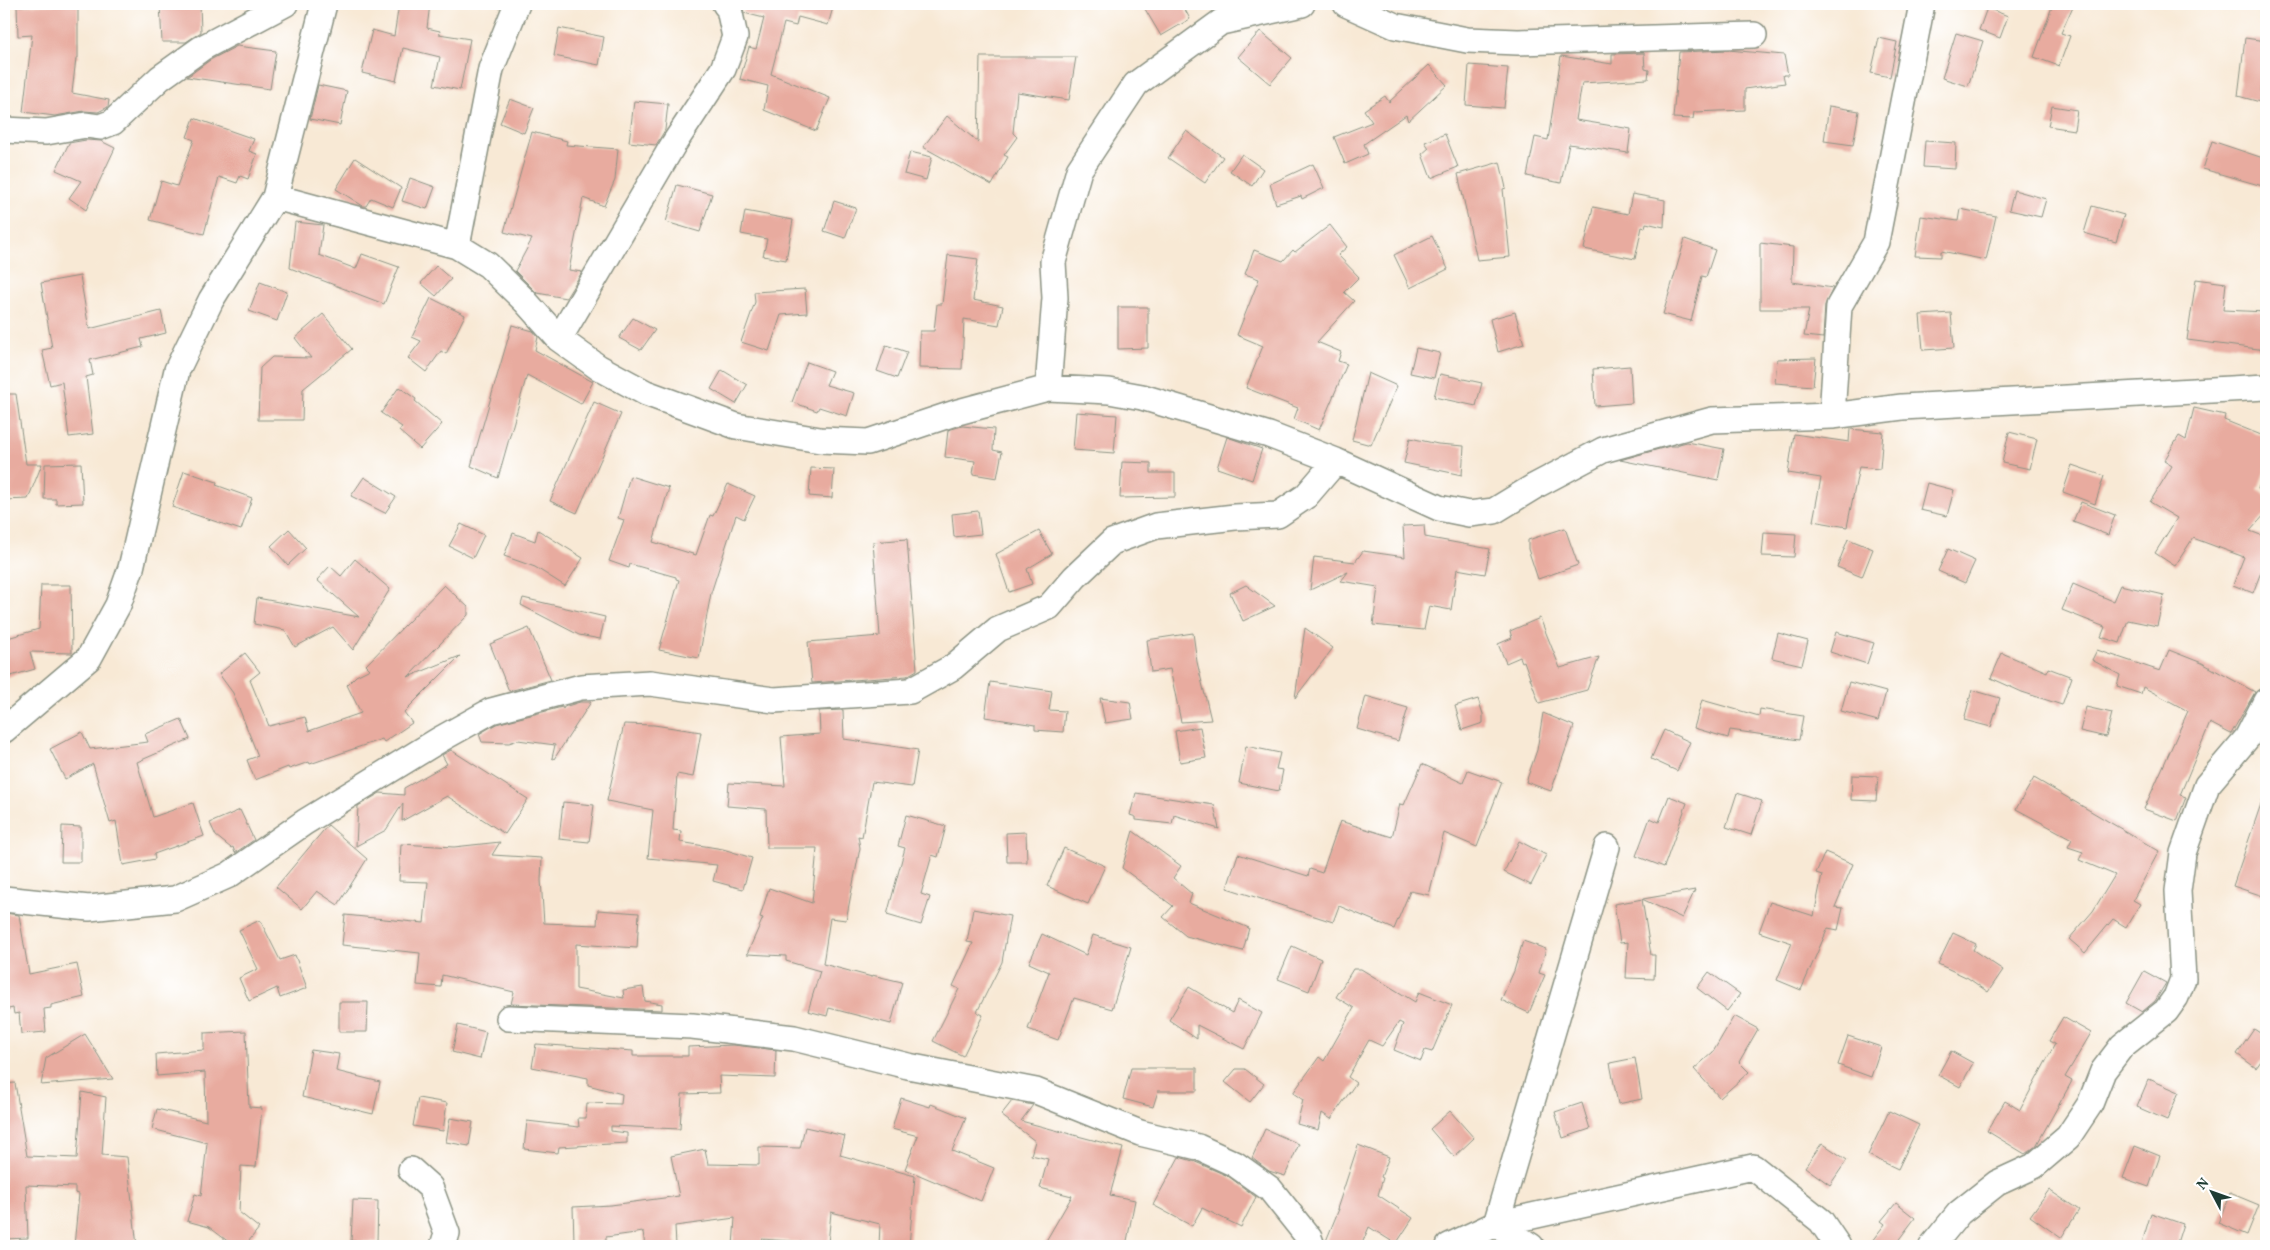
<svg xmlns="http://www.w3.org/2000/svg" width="2270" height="1250" viewBox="0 0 2270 1250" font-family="Vollkorn,serif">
  <rect width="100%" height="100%" fill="#fff"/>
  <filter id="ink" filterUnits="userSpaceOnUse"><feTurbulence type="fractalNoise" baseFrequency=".02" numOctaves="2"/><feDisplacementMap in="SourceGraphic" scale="10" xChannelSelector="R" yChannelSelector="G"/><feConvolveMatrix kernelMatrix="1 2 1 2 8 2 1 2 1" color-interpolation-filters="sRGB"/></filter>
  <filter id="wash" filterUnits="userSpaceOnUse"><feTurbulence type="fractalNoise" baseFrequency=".0096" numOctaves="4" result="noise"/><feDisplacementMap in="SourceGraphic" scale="20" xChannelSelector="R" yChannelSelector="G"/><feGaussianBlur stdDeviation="1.12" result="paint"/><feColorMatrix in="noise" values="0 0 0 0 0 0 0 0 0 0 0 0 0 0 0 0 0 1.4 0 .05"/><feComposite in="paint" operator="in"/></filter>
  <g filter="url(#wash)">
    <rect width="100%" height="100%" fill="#f8e9d5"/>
    <g id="blocks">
      <path fill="#e8ab9f" d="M78 4V58H76L72 93 109 100 108 107 98 112 84 111 55 116 23 112 32 35 18 36 17 6Z
        M160 4H200L201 32 186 42H162Z
        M399 4H430L427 28 440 31 439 34 470 39 460 90 434 85 440 57 403 48 396 81 362 73 372 30 394 36Z
        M742 4H834L828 25 798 17 796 26 784 23 771 74 830 98 816 131 764 110 768 86 740 79 749 47 756 49 764 18 744 13Z
        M1142 4H1182L1190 19 1161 36Z
        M2053 4H2074L2061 33 2070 36 2059 66 2034 57Z
        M1987 8 2008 16 2000 38 1979 30Z
        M559 28 604 37 599 65 554 56Z
        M1260 31 1292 58 1270 84 1238 57Z
        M1956 33 1983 41 1968 86 1942 78Z
        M1879 38 1897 42 1890 77 1871 73Z
        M2245 38 2266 41 2260 102 2238 96Z
        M237 46 276 51 270 89 187 77 210 60Z
        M1728 50 1784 55 1788 75H1783L1785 83 1745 89V110L1694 112 1693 119 1673 118 1679 52Z
        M1644 53 1645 69 1649 70 1648 79 1582 83 1576 120 1631 129 1628 153 1569 144 1561 183 1527 176 1535 137 1548 140 1561 56 1612 64V54Z
        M980 57H1076L1069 100 1017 92 1013 133 1017 137 1004 155 1008 157 992 185 923 147 947 116 978 142Z
        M1429 65 1447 85 1408 121 1406 115 1364 144 1368 154 1345 164 1334 137 1372 122 1364 110 1385 96 1389 102Z
        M1469 65 1508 68 1504 108 1466 105Z
        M318 85 347 91 340 125 310 119Z
        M510 99 534 108 524 133 500 123Z
        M634 101 668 104 665 130 656 145 629 142Z
        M1829 106 1859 111 1853 145 1824 141Z
        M2052 106 2077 110 2074 130 2048 126Z
        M194 118 254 139 249 151 257 154 248 179 240 176 237 183 219 177 204 234 150 220 161 181 177 186 194 140 187 137Z
        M1186 131 1223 157 1205 183 1168 158Z
        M532 132 567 141 566 145 618 149 615 180 604 206 583 198 569 270 582 272 566 298 537 293 515 271 532 239 504 232Z
        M1445 134 1458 167 1431 178 1422 154 1429 148 1425 142Z
        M86 140 101 141 115 148 86 210 69 198 81 181 56 170 69 143Z
        M1925 141 1956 143 1955 169 1923 167Z
        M2212 141 2266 159V187L2203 169Z
        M910 152 932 157 926 180 904 174Z
        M1242 154 1263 169 1252 186 1230 171Z
        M355 158 401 188 393 207 371 198 366 206H363L336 189Z
        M1500 162 1506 188 1503 189 1510 257 1477 260 1458 174Z
        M1313 164 1324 188 1302 199 1301 196 1276 204 1270 184Z
        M410 178 435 187 427 209 402 201Z
        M677 185 712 194 700 232 666 222Z
        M2014 190 2046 199 2041 217 2009 210Z
        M1632 194 1665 200 1664 227 1646 223 1645 228 1642 227 1635 259 1584 249 1593 207 1628 214Z
        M834 201 856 208 845 238 824 231Z
        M2092 206 2124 215 2116 242 2084 233Z
        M1960 209 1996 216 1986 260 1941 251V257L1915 256 1921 216 1958 221Z
        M745 211 793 220 786 260 763 256 767 239 741 234Z
        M295 222 323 225 319 255 356 269 362 254 399 267 384 304 290 268Z
        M1330 225 1347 247 1338 255 1359 277 1344 292 1354 301 1317 342 1341 352 1338 361 1347 364 1319 430 1294 419 1298 408 1246 388 1263 346 1237 335 1259 279 1245 274 1254 250 1283 261 1293 250 1295 252Z
        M1432 236 1448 269 1410 288 1394 255Z
        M1685 239 1715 250 1706 277 1702 276 1691 321 1663 314Z
        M1760 243 1793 247 1792 282 1833 288 1825 305 1823 338 1804 336 1809 309H1760Z
        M948 255 978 259 973 300 1003 306 999 325 964 319 962 369 919 368 920 331H934L937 304H942Z
        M436 266 451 279 436 296 421 283Z
        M80 276 89 329 161 311 166 333 141 339 143 347 90 360 93 375 86 377 93 434 69 437 62 382 50 385 42 350 52 348 41 283Z
        M2196 279 2226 283 2223 310 2266 312V350L2187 340Z
        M260 282 287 292 277 321 249 311Z
        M805 289 807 313 781 315 769 351 741 342 755 302 754 292Z
        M431 298 465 315 446 354 441 351 426 372 408 358 421 341 412 337Z
        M1118 307H1148V348L1118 349Z
        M1515 312 1524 344 1498 352 1490 319Z
        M1951 313 1954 348 1923 350 1920 315Z
        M323 314 352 349 303 389 302 420H258L260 368 272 357 311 358 295 338Z
        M633 318 655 330 641 350 619 338Z
        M512 325 533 331 538 337 535 350 593 382 581 404 527 375 498 478 471 466Z
        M886 345 907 352 897 378 877 371Z
        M1416 348 1440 353 1434 378 1410 373Z
        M1816 358 1813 386 1775 383 1777 359Z
        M807 362 832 371 826 385 854 393 847 416 819 407 817 411 792 402Z
        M1630 366 1632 403 1595 406 1593 369Z
        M722 370 747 385 736 404 711 389Z
        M1368 373 1397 386 1371 445 1352 440Z
        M1440 374 1482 383 1476 406 1434 397Z
        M399 387 416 399 415 401 442 424 420 449 399 431 402 427 381 413Z
        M4 394H16L26 464H42L28 499 4 500Z
        M594 402 621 414 577 513 550 501Z
        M2194 408 2225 415 2224 420 2266 437V467L2258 489 2266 496V513L2250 531 2266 537V559L2253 593 2233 585 2244 557 2193 538 2175 566 2155 553 2177 518 2150 502 2172 466 2164 461 2179 436 2186 440Z
        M1076 412 1117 415 1114 453 1073 450Z
        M962 426 994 429 993 450 1002 452 997 478 973 474 975 461 945 457 948 430Z
        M1850 429 1883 432 1880 469 1859 467 1847 527 1813 521 1821 478 1788 473 1794 434 1849 442Z
        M2009 432 2037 439 2030 469 2002 463Z
        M1227 437 1262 449 1252 480 1217 468Z
        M1410 438 1438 444 1464 446 1462 475 1404 463Z
        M1687 442 1724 449 1718 480 1620 460 1670 446H1678L1679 444Z
        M1122 462 1151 463V473H1175V497L1120 498Z
        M81 463 83 503 56 504V499H44L45 464Z
        M2072 465 2104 476 2095 504 2063 492Z
        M811 468 834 469 832 498 809 496Z
        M184 471 217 482 216 485 252 498 241 530 172 507Z
        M630 476 669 488 653 542 696 555 710 515 713 516 728 484 755 496 744 519 736 515 711 593 699 658 659 650 679 580 676 579V577L630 564 629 568 609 561 624 520 618 518Z
        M364 477 396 497 385 513 351 496Z
        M1927 483 1954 490 1947 516 1920 510Z
        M2081 502 2115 515 2108 535 2073 522Z
        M978 511 981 534 954 537 952 514Z
        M461 524 484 535 473 558 449 546Z
        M1424 525 1425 537 1490 549 1485 574 1457 569 1451 610 1429 606 1424 630 1373 625 1378 587 1341 581 1348 572 1310 590 1314 557 1355 562 1363 551 1405 557 1403 526Z
        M1565 528 1578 565 1538 579 1528 549V540Z
        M289 529 306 548 288 565 271 546Z
        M538 530 583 558 565 586 535 567 504 556 513 533 535 541Z
        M1039 531 1052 554 1027 569 1032 584 1009 592 996 554Z
        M1764 532 1796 534 1794 557 1762 556Z
        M907 539 917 670 907 676 812 683 808 642 880 636 873 542Z
        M1848 539 1873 549 1862 577 1837 567Z
        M1948 549 1975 561 1965 583 1938 571Z
        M355 559 390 589 353 650 333 627 295 647 285 630 254 624 257 598 359 617 317 580 330 566 341 576Z
        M2073 584 2113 601 2120 585 2164 595 2157 626 2128 620 2120 643 2101 637 2105 627 2062 610Z
        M41 585H71L72 653 30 652 35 669 4 678V639L39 629Z
        M444 585 468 607V615L408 677 460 656 404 712 412 723 384 742 382 739 310 764 309 762 289 769 288 767 255 780 247 760 258 756 233 693 219 674 245 653 260 672 250 680 269 726 305 717 309 731 361 713 347 685 356 676 370 669 366 665Z
        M1246 585 1275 606 1243 621 1230 593Z
        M523 598 605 617 600 639 579 635 521 605Z
        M1540 618 1560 668 1599 657 1587 690 1539 703 1524 661 1522 662 1520 657 1506 663 1498 644 1512 638 1510 631Z
        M529 628 551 680 509 691 490 644Z
        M1305 628 1333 648 1295 698Z
        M1836 632 1874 643 1867 664 1830 652Z
        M1193 633 1197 662 1211 720 1181 722 1170 669 1151 672 1147 640Z
        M1778 633 1808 641 1802 665 1772 658Z
        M2097 650 2160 671 2169 650 2202 663 2255 692 2231 734 2210 723 2180 795 2186 797 2177 821 2144 809 2188 711 2143 687 2141 694 2117 686 2120 675 2092 660Z
        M2002 653 2047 672 2048 668 2072 677 2062 705 2022 692 1991 678Z
        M990 682 1052 691 1049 710 1065 711 1063 732 1035 730V725L985 717Z
        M1849 682 1886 692 1878 721 1841 711Z
        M1972 690 2000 698 1991 727 1964 720Z
        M1366 696 1408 708 1398 741 1357 729Z
        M1100 698 1130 702 1133 719 1105 723Z
        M1478 699 1483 714V723L1462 730 1455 706Z
        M1702 700 1759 716 1760 709 1803 716 1799 740 1730 730 1728 738 1694 728Z
        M580 702H591L554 759 552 758 555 745 518 740 509 743 482 742 479 734 496 724 562 707 563 709 564 707Z
        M2086 707 2112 713 2106 737 2080 731Z
        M843 710 844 739 918 750 912 787 872 782 862 837 858 836 860 848 846 920 830 918 823 964 872 977V975L902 982 891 1024 829 1008 827 1016 808 1011 820 971 786 961V956L747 954 763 918 760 917 769 888 812 903 817 848H767L766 809 727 806 729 783 785 786 781 737 820 734 819 711Z
        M1543 713 1574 726 1551 791 1526 782 1537 750Z
        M181 719 190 739 137 762 153 817 193 803 204 836 154 854 155 859 123 865 116 821 110 823 93 764 65 779 50 749 82 732 90 749 148 742 145 734Z
        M624 724 654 725 701 732 693 777 677 774 673 830 681 831 680 842 723 849 752 858 743 889 713 881 717 865 648 858 653 810 607 801Z
        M1200 727 1206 758 1180 762 1175 731Z
        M1664 730 1690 742 1677 771 1651 759Z
        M1246 746 1280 753 1276 769 1283 770 1279 791 1239 783Z
        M451 750 528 799 505 834 447 796 402 821 403 803 386 830 356 846 358 806 380 793 404 795V788L447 764 442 755Z
        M1422 764 1463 783 1468 770 1502 782 1477 847 1444 833 1429 895 1410 891 1394 929 1339 906 1333 922 1227 888 1238 854 1308 876 1310 869 1322 873 1340 821 1392 837 1400 804 1404 805Z
        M1852 775 1878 776 1876 801 1851 800Z
        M2034 778 2159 851 2133 900 2140 904 2126 927 2113 919 2085 953 2069 939 2093 911 2115 875 2079 860 2083 852 2068 847 2072 839 2016 809Z
        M1136 793 1214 805 1219 829 1174 815 1172 824 1136 820V817L1130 815Z
        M1737 793 1762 801 1751 835 1726 827Z
        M1669 796 1687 803 1664 867 1636 856 1650 818 1659 822Z
        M2263 798H2266V897L2233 886Z
        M563 802 594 805 589 842 559 839Z
        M240 810 254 840 235 853 233 847 231 848 216 836 210 823Z
        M906 815 946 826 938 857 932 855 921 894 930 897 921 925 887 915 905 848 898 846Z
        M328 825 367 859 338 905 317 891 302 909 276 887Z
        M62 826 81 827V862H61Z
        M1133 831 1181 866 1173 878 1192 894 1189 903 1249 928 1243 951 1186 936 1163 917 1173 906 1122 868Z
        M1026 832 1027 862H1007L1006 833Z
        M1519 841 1546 855 1531 885 1504 872Z
        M500 842 492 855 542 858 541 880 544 923 597 925 598 910 639 913 637 948 576 944V989L624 998 623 990 643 987 645 1001 662 1004V1010L511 1004 514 992 442 975 441 987 417 985 420 953 342 945 345 915 424 923 428 882 399 881 401 844 454 847Z
        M1064 848 1105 866 1088 904 1047 886Z
        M1825 852 1853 864 1835 907 1843 908 1838 930 1828 928 1801 990 1777 980 1792 943 1759 932 1770 902 1814 916 1822 875 1816 873Z
        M1695 890 1682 918 1642 899 1651 955H1655L1654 979 1626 978 1628 942 1620 943 1614 904Z
        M973 909 1010 916 1002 962 977 1012 983 1015 963 1056 933 1041 959 989 953 986 973 943 967 942Z
        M4 913 19 915 29 974 77 964 84 997 51 1005V1008L44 1009 46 1032 21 1034 19 1013 14 1014 13 1008 4 1010Z
        M260 920 280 960 295 955 307 988 280 998 277 988 249 1001 239 978 258 969 239 930Z
        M1953 933 1976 944 1973 950 2003 970 1988 992 1968 978 1938 964Z
        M1042 934 1086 955 1093 935 1131 947 1112 1009 1074 998 1058 1040 1028 1029 1049 972 1029 963Z
        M1523 941 1546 949 1539 973 1545 975 1529 1013 1501 1000 1514 971Z
        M1292 946 1321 959 1309 991 1278 979Z
        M1353 969H1361L1415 1002 1419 992 1452 1005 1432 1052 1425 1050 1421 1061 1394 1050 1403 1024 1399 1022 1382 1046 1369 1040 1348 1077 1356 1083 1331 1119 1322 1113 1318 1130 1297 1124 1303 1100 1293 1093 1319 1057 1324 1061 1354 1008 1336 997Z
        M2144 971 2166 983 2155 1001 2142 1012 2126 1003Z
        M1709 972 1740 994 1727 1011 1697 988Z
        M1189 987 1232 1013 1238 1000 1262 1013 1244 1049 1197 1025V1039L1169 1020Z
        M339 1002H368L367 1032H339Z
        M1734 1016 1758 1029 1739 1062 1749 1072 1720 1098 1694 1069 1713 1052Z
        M2063 1017 2091 1033 2065 1077 2072 1081 2042 1135 2036 1146 2025 1154 1987 1131 2005 1101 2020 1110 2055 1044 2049 1041Z
        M458 1025 486 1032 480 1059 452 1052Z
        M2254 1029 2266 1037V1054L2256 1068 2237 1054Z
        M246 1031 249 1107 262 1108 256 1167 241 1166 239 1212 259 1228 245 1246H234L209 1227 187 1221 195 1194 201 1196 207 1143 152 1129 157 1109 206 1121 205 1072 157 1076 156 1054 204 1050V1033Z
        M85 1034 113 1079 41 1085 46 1058Z
        M1848 1036 1881 1047 1871 1077 1838 1065Z
        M536 1044 633 1051V1056H688V1047L734 1045 776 1050 775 1078 719 1076 720 1093 682 1094 680 1129 611 1126V1131L627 1133V1143L559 1147 558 1153 524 1149 527 1121 579 1127 578 1118H586L587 1103 621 1104 622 1094 588 1085V1078L532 1067Z
        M311 1050 339 1054 336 1071 380 1082 373 1114 302 1097Z
        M1951 1051 1973 1063 1960 1087 1938 1075Z
        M1635 1058 1642 1099 1618 1104 1610 1063Z
        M1131 1068H1197V1091H1158L1153 1107 1123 1099Z
        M1236 1069H1245L1264 1084 1250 1102 1225 1082Z
        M2149 1079 2179 1092 2167 1120 2137 1107Z
        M15 1083 27 1156 77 1158 82 1092 106 1097 102 1155 127 1157 137 1246H74L79 1194 75 1193V1187L26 1185 28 1238 4 1239V1084Z
        M418 1098 447 1103 443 1131 413 1126Z
        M901 1098 930 1107 931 1104 966 1118 952 1151 994 1168 981 1201 905 1169 918 1136 892 1129Z
        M1012 1101 1033 1105 1021 1121 1123 1148 1110 1195 1135 1200 1126 1246H1043L1072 1196 1040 1188 1048 1159 1031 1155 1035 1141 1001 1115Z
        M1582 1103 1590 1129 1563 1138 1555 1112Z
        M1450 1111 1474 1138 1454 1157 1430 1129Z
        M1889 1111 1919 1125 1898 1169 1868 1155Z
        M450 1118 473 1122 469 1146 446 1142Z
        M805 1127 845 1136 840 1155 915 1176 909 1246H879L880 1224 831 1212 828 1244 762 1239 761 1246H733L735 1218 675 1226 676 1246H645L643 1232 606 1237V1241L574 1242 573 1207 611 1205 679 1196 671 1156 705 1149 708 1164 759 1165V1147L800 1148Z
        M1265 1129 1299 1144 1285 1176 1269 1171 1252 1158Z
        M1822 1143 1847 1160 1830 1185 1805 1167Z
        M1358 1145 1389 1157 1381 1177 1383 1178 1378 1195 1413 1218 1396 1244 1369 1227 1361 1246H1326V1241L1339 1209H1337Z
        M2135 1146 2160 1156 2149 1187 2123 1178Z
        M1179 1157 1193 1161 1228 1176 1256 1197 1241 1227 1202 1208 1192 1226 1153 1205Z
        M2049 1190 2079 1210 2061 1238 2030 1216Z
        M2230 1193 2259 1205 2247 1235 2218 1223Z
        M353 1200 378 1201 377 1242 351 1241Z
        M1896 1203 1915 1218 1894 1246H1868L1885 1224 1881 1221Z
        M2151 1213 2183 1224 2176 1246H2141Z"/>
    </g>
  </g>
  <g filter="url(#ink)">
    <use href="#blocks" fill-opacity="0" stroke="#8c9384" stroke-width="1"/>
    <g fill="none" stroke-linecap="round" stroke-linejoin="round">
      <g stroke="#8c9384" stroke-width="28">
        <path id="minor" d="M1346 4 1395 26 1467 40 1518 42 1754 35
          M4 130 46 132 86 125 100 127 113 122 160 78 202 48 285 4
          M275 197 457 246 488 265 525 301 559 339 598 367 646 393 736 426 820 440 868 442 958 412 1048 388 1109 391 1142 397 1269 435 1336 461 1439 508 1469 514 1494 511 1535 486 1603 450 1712 420 1832 416 1902 407 2266 387
          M457 246 491 69 517 4
          M559 339 673 145 723 69 735 37 729 9 725 4
          M1048 388 1055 298 1053 262 1079 170 1136 84 1221 22 1302 4
          M1832 416 1839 306 1876 242 1922 4
          M4 730 89 658 118 605 131 568 177 370 211 300 275 197 324 4
          M1607 847 1496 1224 1753 1167 1821 1221 1838 1246
          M4 899 89 908 175 899 229 875 305 822 439 740 491 711 581 687 650 683 774 700 910 691 953 667 998 629 1049 607 1075 577 1112 542 1156 526 1235 517 1278 515 1306 496 1336 461
          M509 1018 692 1026 794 1038 908 1066 1036 1091 1140 1133 1198 1147 1235 1164 1270 1189 1309 1238 1312 1246
          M411 1170 430 1187 447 1233 443 1246
          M1449 1246 1496 1224 1531 1246
          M1932 1246 1959 1213 1997 1183 2034 1166 2068 1137 2090 1104 2103 1071 2122 1046 2166 1011 2176 997 2183 979 2178 891 2183 853 2207 785 2247 738 2266 701"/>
      </g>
      <use href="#minor" stroke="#fff" stroke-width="25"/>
    </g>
  </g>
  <rect width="2270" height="1250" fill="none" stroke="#fff" stroke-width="20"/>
  <g transform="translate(2212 1192) rotate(311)" stroke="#ffffff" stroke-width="4" paint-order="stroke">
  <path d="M0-4L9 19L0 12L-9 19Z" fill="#1f3d34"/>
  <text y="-8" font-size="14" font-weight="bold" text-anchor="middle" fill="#1f3d34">N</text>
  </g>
</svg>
